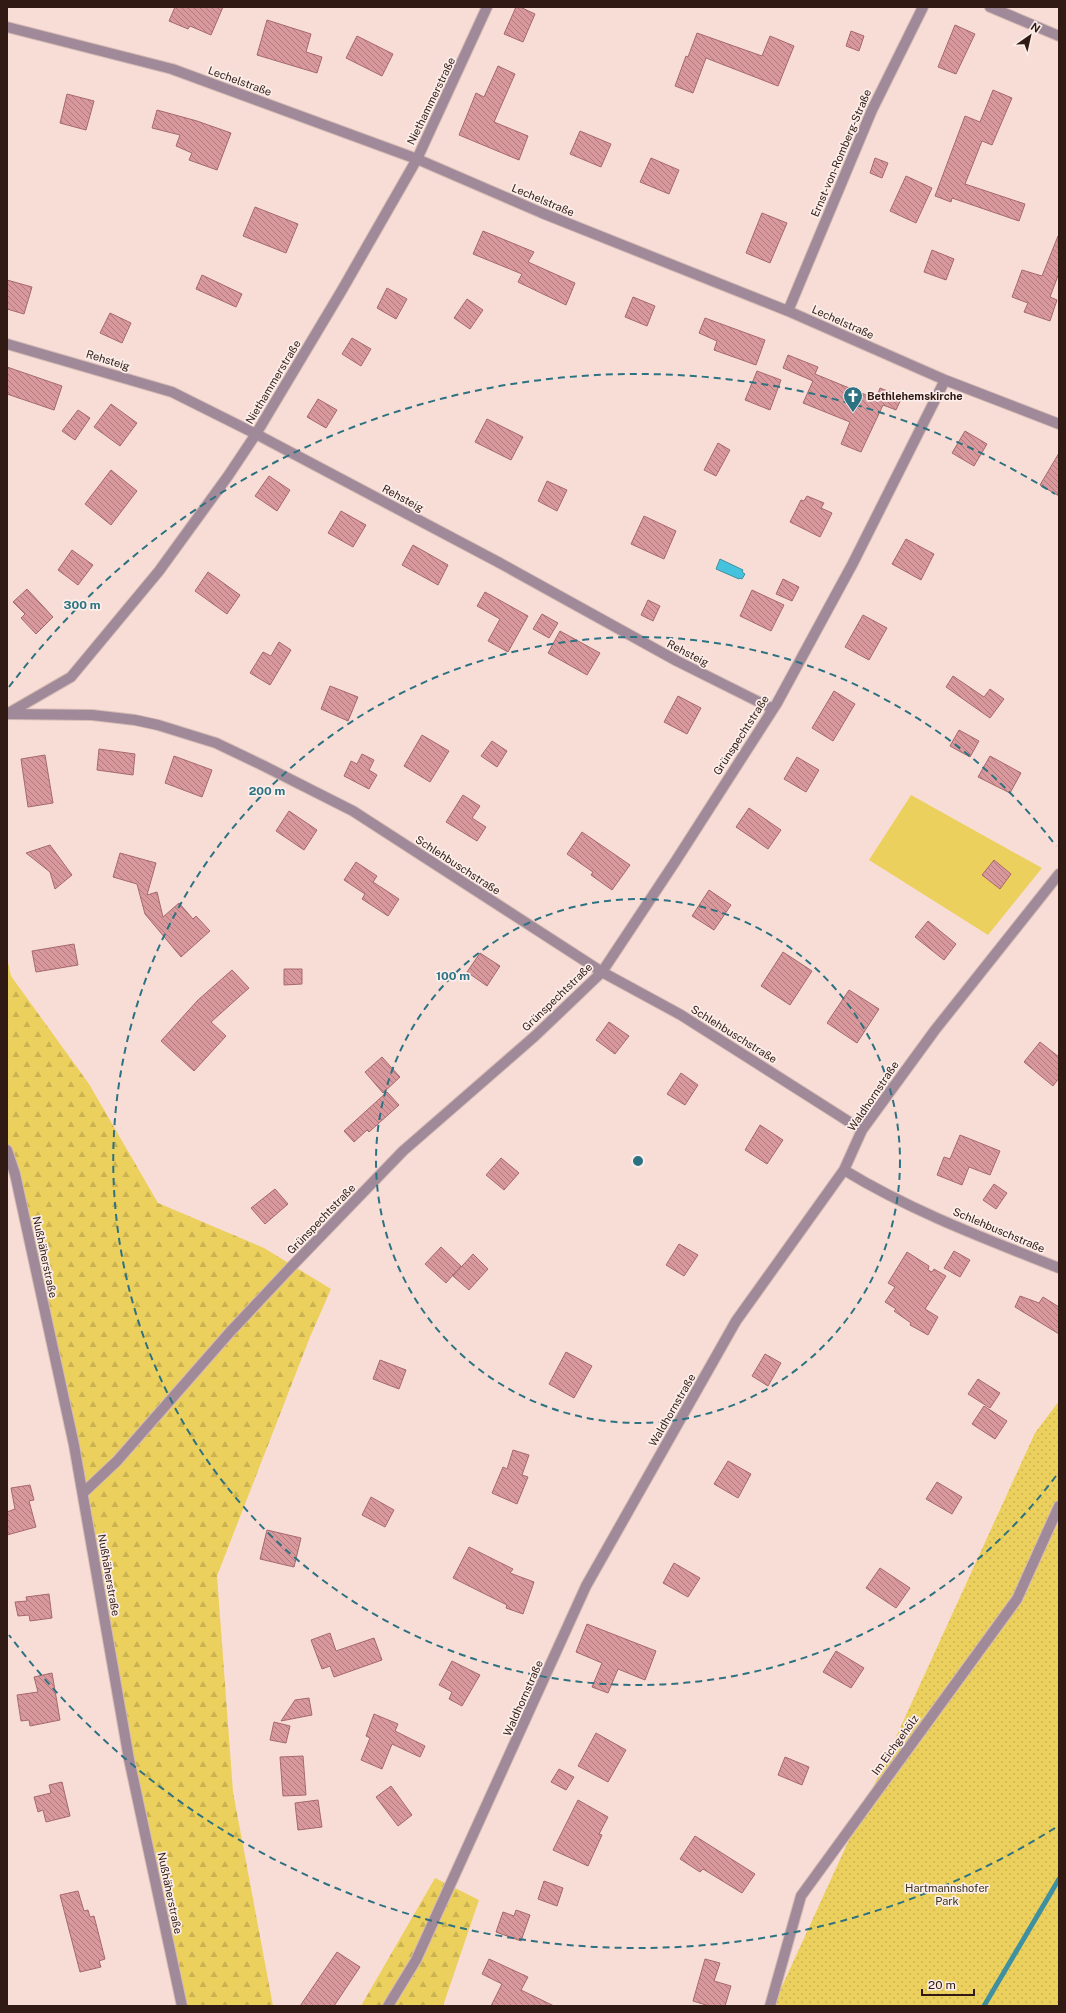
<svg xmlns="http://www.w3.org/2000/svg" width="1066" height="2013" viewBox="0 0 1066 2013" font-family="'Public Sans',sans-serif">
  <defs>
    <pattern id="forest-firs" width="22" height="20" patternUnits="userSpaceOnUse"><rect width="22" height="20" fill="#ecd05e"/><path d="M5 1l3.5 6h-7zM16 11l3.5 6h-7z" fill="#cbb251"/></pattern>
    <pattern id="park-dots" width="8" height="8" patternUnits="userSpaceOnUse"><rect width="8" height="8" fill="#ecd05e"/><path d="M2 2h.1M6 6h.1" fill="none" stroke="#cbb251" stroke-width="1.8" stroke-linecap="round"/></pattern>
    <pattern id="building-back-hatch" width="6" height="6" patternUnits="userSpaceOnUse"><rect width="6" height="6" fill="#d8989c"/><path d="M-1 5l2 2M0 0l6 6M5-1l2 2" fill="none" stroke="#b07b7e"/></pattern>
  </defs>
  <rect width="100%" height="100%" fill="#f8ddd6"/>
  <path fill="#ecd05e" d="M911 795 1042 868 988 935 869 860Z"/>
  <path fill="url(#forest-firs)" d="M7 958 11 976 89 1084 158 1203 264 1248 331 1289 310 1337 217 1576 233 1792 273 2006H182L83 1493 7 1150Z
    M435 1878 479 1900 443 2006H361Z"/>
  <path fill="url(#park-dots)" d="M1059 1401V2006H773L1035 1433Z"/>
  <path fill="#45c2de" stroke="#3f90a1" d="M720 559 743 570 742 572 745 574 742 579 740 578 739 579 716 569Z"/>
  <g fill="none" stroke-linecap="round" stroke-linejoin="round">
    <path stroke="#3f90a1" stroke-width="5" d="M984 2006 1059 1879"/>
  </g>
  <path fill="url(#building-back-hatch)" stroke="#a5696d" d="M175 7H223L211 35 190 26 188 29 169 21Z
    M516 7H520L535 14 523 42 504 34Z
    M267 20 311 34 306 52 322 57 317 73 257 55Z
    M955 25 975 34 956 74 938 67Z
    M851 31 864 36 859 51 846 46Z
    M697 33 762 56 770 36 794 46 778 86 706 58 693 93 675 86 686 56 688 57Z
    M357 36 393 54 382 76 346 58Z
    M498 66 515 74 494 122 528 136 519 160 459 135 476 93 484 97Z
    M993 90 1012 98 992 145 982 141 965 184 1025 204 1019 221 952 198 951 202 935 196 965 116 980 122Z
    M67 94 94 101 86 130 60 123Z
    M157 110 197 121 231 133 217 170 189 160 192 153 176 146 180 135 152 128Z
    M580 131 611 144 601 167 570 154Z
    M651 158 679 170 669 194 640 182Z
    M875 158 888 163 882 178 870 173Z
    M906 176 932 188 916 223 890 211Z
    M255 207 298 224 286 253 243 236Z
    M762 213 787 223 770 263 746 253Z
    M483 231 534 252 528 262 575 283 566 305 518 282 522 274 473 254Z
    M1058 236 1059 273 1050 297 1057 300 1050 321 1024 312 1028 303 1012 297 1022 270 1042 276Z
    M932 250 954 259 946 280 924 272Z
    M202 275 242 294 236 307 196 289Z
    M7 280 32 287 24 314 7 309Z
    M387 288 407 299 396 319 377 308Z
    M633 297 655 306 647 326 625 317Z
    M467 299 483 310 470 329 454 318Z
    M110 313 131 323 122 343 100 333Z
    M705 318 765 340 756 365 714 350 717 341 699 333Z
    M352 338 371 349 361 366 342 354Z
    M788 355 818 367 815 374 876 399 880 388 902 397 896 410 883 405 861 452 841 444 850 422 803 403 813 381 783 368Z
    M7 367 62 386 54 410 7 394Z
    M757 371 781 380 770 410 745 400Z
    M318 399 337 410 326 428 307 417Z
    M111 404 137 423 120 446 94 427Z
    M78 410 90 418 75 440 62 431Z
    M487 419 523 437 511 460 475 442Z
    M965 431 987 444 974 466 952 453Z
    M718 443 730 450 716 476 704 470Z
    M1059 453V496L1040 485Z
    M111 470 137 491 111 525 85 504Z
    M269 476 290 490 277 511 255 496Z
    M547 481 567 490 557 511 538 501Z
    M807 496 824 503 821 508 832 513 820 537 790 522 801 500 804 501Z
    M341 511 366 525 353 547 328 533Z
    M644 516 676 531 664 559 631 544Z
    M906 539 934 554 921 580 892 564Z
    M413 545 448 565 438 585 402 565Z
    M72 550 93 565 78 585 58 570Z
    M208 572 240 595 227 614 195 591Z
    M783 579 799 587 792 601 776 594Z
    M27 589 53 617 36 634 21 618 25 614 13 602Z
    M752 590 784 605 771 631 740 616Z
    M485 592 528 616 508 652 488 641 500 619 477 606Z
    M648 600 660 606 653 621 641 615Z
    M542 614 558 623 549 638 533 629Z
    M863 615 887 628 869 660 845 647Z
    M560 631 600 653 587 675 548 653Z
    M279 642 291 650 270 685 250 673 263 652 271 656Z
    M953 676 984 697 990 689 1004 699 990 718 946 687Z
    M330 686 358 697 348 721 321 709Z
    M834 691 855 704 833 741 812 728Z
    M678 696 701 708 687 734 664 722Z
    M959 730 979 741 970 757 950 746Z
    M422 735 449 751 430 782 404 766Z
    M492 741 507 751 497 767 481 756Z
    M99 749 135 754 133 775 97 770Z
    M362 754 374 760 369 770 377 775 369 789 344 776 351 761 357 764Z
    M45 755 53 803 28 807 21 759Z
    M174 756 212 770 202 797 165 783Z
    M990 756 1021 773 1010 793 978 777Z
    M797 757 819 770 806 792 784 779Z
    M463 795 480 806 472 818 486 827 477 841 446 822Z
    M749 808 781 830 768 849 736 827Z
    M289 811 317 830 304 850 276 831Z
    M582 832 630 865 612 890 591 875 593 872 567 854Z
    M50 845 72 875 55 889 50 872 26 853Z
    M120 853 156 863 147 895 157 892 163 917 179 903 193 919 196 916 210 931 181 957 145 914 137 884 113 877Z
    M994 860 1011 874 1000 889 982 875Z
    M356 862 377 876 373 882 399 899 388 916 362 899 365 894 344 880Z
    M709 890 731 905 714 930 692 916Z
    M928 921 956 944 944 960 915 937Z
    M74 944 78 965 36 972 32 951Z
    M783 952 812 971 790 1005 761 986Z
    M480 953 500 966 487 986 467 972Z
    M284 969H302V984L284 985Z
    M232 970 249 988 211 1022 226 1036 194 1071 161 1041 198 1000Z
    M849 990 879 1009 857 1043 827 1023Z
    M609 1022 629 1036 615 1054 596 1040Z
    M1040 1042 1059 1057V1078L1053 1086 1024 1062Z
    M382 1057 400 1077 383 1093 365 1072Z
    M681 1073 698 1085 685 1105 667 1094Z
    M387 1092 399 1105 369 1132 367 1130 354 1142 344 1131Z
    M760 1125 783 1140 767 1164 745 1150Z
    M960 1135 1000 1151 990 1175 969 1167 962 1185 937 1175 944 1157 950 1159Z
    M501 1158 519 1173 504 1190 486 1175Z
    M994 1184 1007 1193 996 1209 983 1200Z
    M275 1189 288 1204 265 1224 251 1208Z
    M679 1244 698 1255 684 1276 666 1265Z
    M441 1247 461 1266 446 1283 425 1264Z
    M954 1251 970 1260 960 1277 944 1268Z
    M907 1252 929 1266 928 1270 932 1272 934 1269 946 1276 925 1309 938 1317 928 1335 910 1325 911 1323 894 1311 896 1309 885 1302 895 1287 888 1283Z
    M473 1254 488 1269 469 1290 453 1276Z
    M1020 1296 1039 1303 1043 1297 1059 1307V1334L1015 1307Z
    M566 1352 592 1366 574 1398 549 1384Z
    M765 1354 781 1363 768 1386 752 1376Z
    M380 1360 406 1370 399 1389 373 1379Z
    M978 1379 1000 1393 990 1408 968 1394Z
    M984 1406 1007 1421 995 1439 972 1424Z
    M513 1450 529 1455 522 1475 528 1477 517 1504 492 1493 503 1467 507 1469Z
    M728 1461 751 1474 738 1498 714 1484Z
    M937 1482 962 1497 952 1514 926 1499Z
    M30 1485 34 1500 29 1501 36 1527 7 1535V1512L15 1509 11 1488Z
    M371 1497 394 1510 385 1527 362 1515Z
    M267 1530 301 1538 294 1567 260 1559Z
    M469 1547 513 1569 510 1573 534 1582 523 1614 506 1608 507 1605 453 1578Z
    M674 1563 700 1578 688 1597 663 1583Z
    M880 1568 910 1588 896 1608 866 1588Z
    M49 1594 52 1618 30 1621 29 1615 18 1616 15 1602 27 1601 26 1597Z
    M587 1624 656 1651 645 1680 618 1669 608 1693 592 1687 602 1663 576 1652Z
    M330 1633 336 1651 374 1638 382 1660 334 1677 330 1666 322 1669 311 1640Z
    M836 1651 864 1668 851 1688 823 1672Z
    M452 1661 480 1675 462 1706 449 1699 452 1692 439 1685Z
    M52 1673 60 1720 30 1726 29 1720 21 1721 17 1695 38 1692 34 1677Z
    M309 1698 312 1715 281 1721 295 1700Z
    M374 1714 398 1724 395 1731 425 1746 420 1757 392 1744 382 1769 361 1760 370 1738 366 1736Z
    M274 1722 290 1726 286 1743 270 1740Z
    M596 1733 626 1750 608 1782 578 1766Z
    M303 1756 306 1795 283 1796 280 1757Z
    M785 1757 809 1767 802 1785 778 1775Z
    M559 1769 574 1777 566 1790 551 1782Z
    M62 1782 70 1816 46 1822 43 1810 38 1812 34 1797 51 1793 49 1785Z
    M391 1786 412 1815 398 1826 376 1797Z
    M318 1800 322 1827 298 1830 295 1803Z
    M578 1800 608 1817 599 1834 602 1835 588 1866 553 1850Z
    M695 1836 755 1874 742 1893 703 1869 700 1872 680 1859Z
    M544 1881 563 1888 557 1906 538 1899Z
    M78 1891 84 1911 88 1910 90 1917 94 1916 105 1959 99 1961 101 1967 80 1972 60 1895Z
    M516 1910 530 1915 521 1941 496 1932 503 1912 514 1916Z
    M337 1952 360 1967 334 2006H300Z
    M489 1959 528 1977 521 1990 554 2006H491L502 1984 482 1974Z
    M705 1959 720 1963 714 1981 731 1986 725 2006H709L693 2001Z"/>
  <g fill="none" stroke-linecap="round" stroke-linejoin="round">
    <g stroke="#d4bab3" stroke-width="12">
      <path id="street" d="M990 7 1059 36
        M7 27 172 69 417 159 542 213 788 311 945 380 1059 424
        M788 311 872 110 923 7
        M7 344 172 392 256 434 498 562 677 661 773 709
        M7 714 92 715 135 720 158 725 216 743 264 766 353 811 602 972 681 1015 862 1130
        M7 714 71 677 159 571 228 476 256 434 342 290 417 159 487 7
        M7 1150 15 1174 74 1445 129 1759 182 2006
        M844 1170C911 1211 986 1239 1059 1268
        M83 1493 117 1461 230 1332 292 1266 403 1151 535 1036 602 972 675 862 777 703 853 563 945 380
        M388 2006 416 1960 586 1586 736 1321 844 1170 862 1130 935 1030 1059 874
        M770 2006 801 1896 1017 1599 1059 1506"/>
    </g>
    <use href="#street" stroke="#a08a9a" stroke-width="10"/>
  </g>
  <g fill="none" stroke="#2d7282" stroke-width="2" stroke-dasharray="7 5">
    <circle cx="638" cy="1161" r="262"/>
    <path d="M1056 1476A524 524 0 1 1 1056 846"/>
    <path d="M1055 1828A787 787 0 0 1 9 1635M9 687A787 787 0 0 1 1055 494"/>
  </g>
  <defs>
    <g id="church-pin" transform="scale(1)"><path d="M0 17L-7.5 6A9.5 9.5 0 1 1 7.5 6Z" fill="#2d7282" stroke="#fbeeea"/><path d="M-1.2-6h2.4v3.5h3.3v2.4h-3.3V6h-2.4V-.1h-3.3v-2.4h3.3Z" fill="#fff"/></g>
  </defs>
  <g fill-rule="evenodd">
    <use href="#church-pin" x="853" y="396"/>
  </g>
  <g text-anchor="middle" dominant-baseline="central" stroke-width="3.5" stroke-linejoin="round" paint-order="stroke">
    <g font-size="11" fill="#311a14" stroke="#fbeeea">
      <text transform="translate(240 81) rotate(20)">Lechelstraße</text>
      <text transform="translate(431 101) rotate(-64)">Niethammerstraße</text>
      <text transform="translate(841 153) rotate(-67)">Ernst-von-Romberg-Straße</text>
      <text transform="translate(543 200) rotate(23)">Lechelstraße</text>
      <text transform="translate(843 322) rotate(24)">Lechelstraße</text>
      <text transform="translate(108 360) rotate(17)">Rehsteig</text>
      <text transform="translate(273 382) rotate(-59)">Niethammerstraße</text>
      <text transform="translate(403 498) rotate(28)">Rehsteig</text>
      <text transform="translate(688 653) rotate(27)">Rehsteig</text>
      <text transform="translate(741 735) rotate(-57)">Grünspechtstraße</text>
      <text transform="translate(458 865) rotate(33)">Schlehbuschstraße</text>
      <text transform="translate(557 997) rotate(-44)">Grünspechtstraße</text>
      <text transform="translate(734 1034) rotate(32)">Schlehbuschstraße</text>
      <text transform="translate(873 1096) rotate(-56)">Waldhornstraße</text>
      <text transform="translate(321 1219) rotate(-46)">Grünspechtstraße</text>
      <text transform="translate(999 1230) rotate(23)">Schlehbuschstraße</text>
      <text transform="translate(45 1257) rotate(78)">Nußhäherstraße</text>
      <text transform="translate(672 1410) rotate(-60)">Waldhornstraße</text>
      <text transform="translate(109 1575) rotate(80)">Nußhäherstraße</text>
      <text transform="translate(523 1698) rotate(-66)">Waldhornstraße</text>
      <text transform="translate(895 1745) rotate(-54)">Im Eichgehölz</text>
      <text transform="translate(170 1893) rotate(78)">Nußhäherstraße</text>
    </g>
    <g font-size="11" font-weight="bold" fill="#311a14" stroke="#fbeeea" text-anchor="start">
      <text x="867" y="396">Bethlehemskirche</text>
    </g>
    <g font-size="11" fill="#39331f" stroke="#fbeeea">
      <text x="947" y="1888">Hartmannshofer<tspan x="947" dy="13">Park</tspan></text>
    </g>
  </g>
  <circle cx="638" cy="1161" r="6" fill="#2d7282" stroke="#fbeeea" stroke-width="2"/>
  <g font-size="12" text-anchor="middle" font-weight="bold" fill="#2d7282" stroke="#fbeeea" stroke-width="3.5" stroke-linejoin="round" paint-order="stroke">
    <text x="82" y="609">300 m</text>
    <text x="267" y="795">200 m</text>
    <text x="453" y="980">100 m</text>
  </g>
  <rect width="1066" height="2013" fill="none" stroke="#311a14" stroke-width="16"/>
  <g transform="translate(1030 36) rotate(34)" stroke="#fbeeea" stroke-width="3" paint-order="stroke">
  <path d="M0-3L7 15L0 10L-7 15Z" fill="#311a14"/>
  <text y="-6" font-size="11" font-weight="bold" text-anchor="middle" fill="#311a14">N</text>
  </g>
  <path d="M922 1989v6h52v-6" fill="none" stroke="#311a14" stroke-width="2"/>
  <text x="928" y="1989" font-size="12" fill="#311a14" stroke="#fbeeea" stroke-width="3" paint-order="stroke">20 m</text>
</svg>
